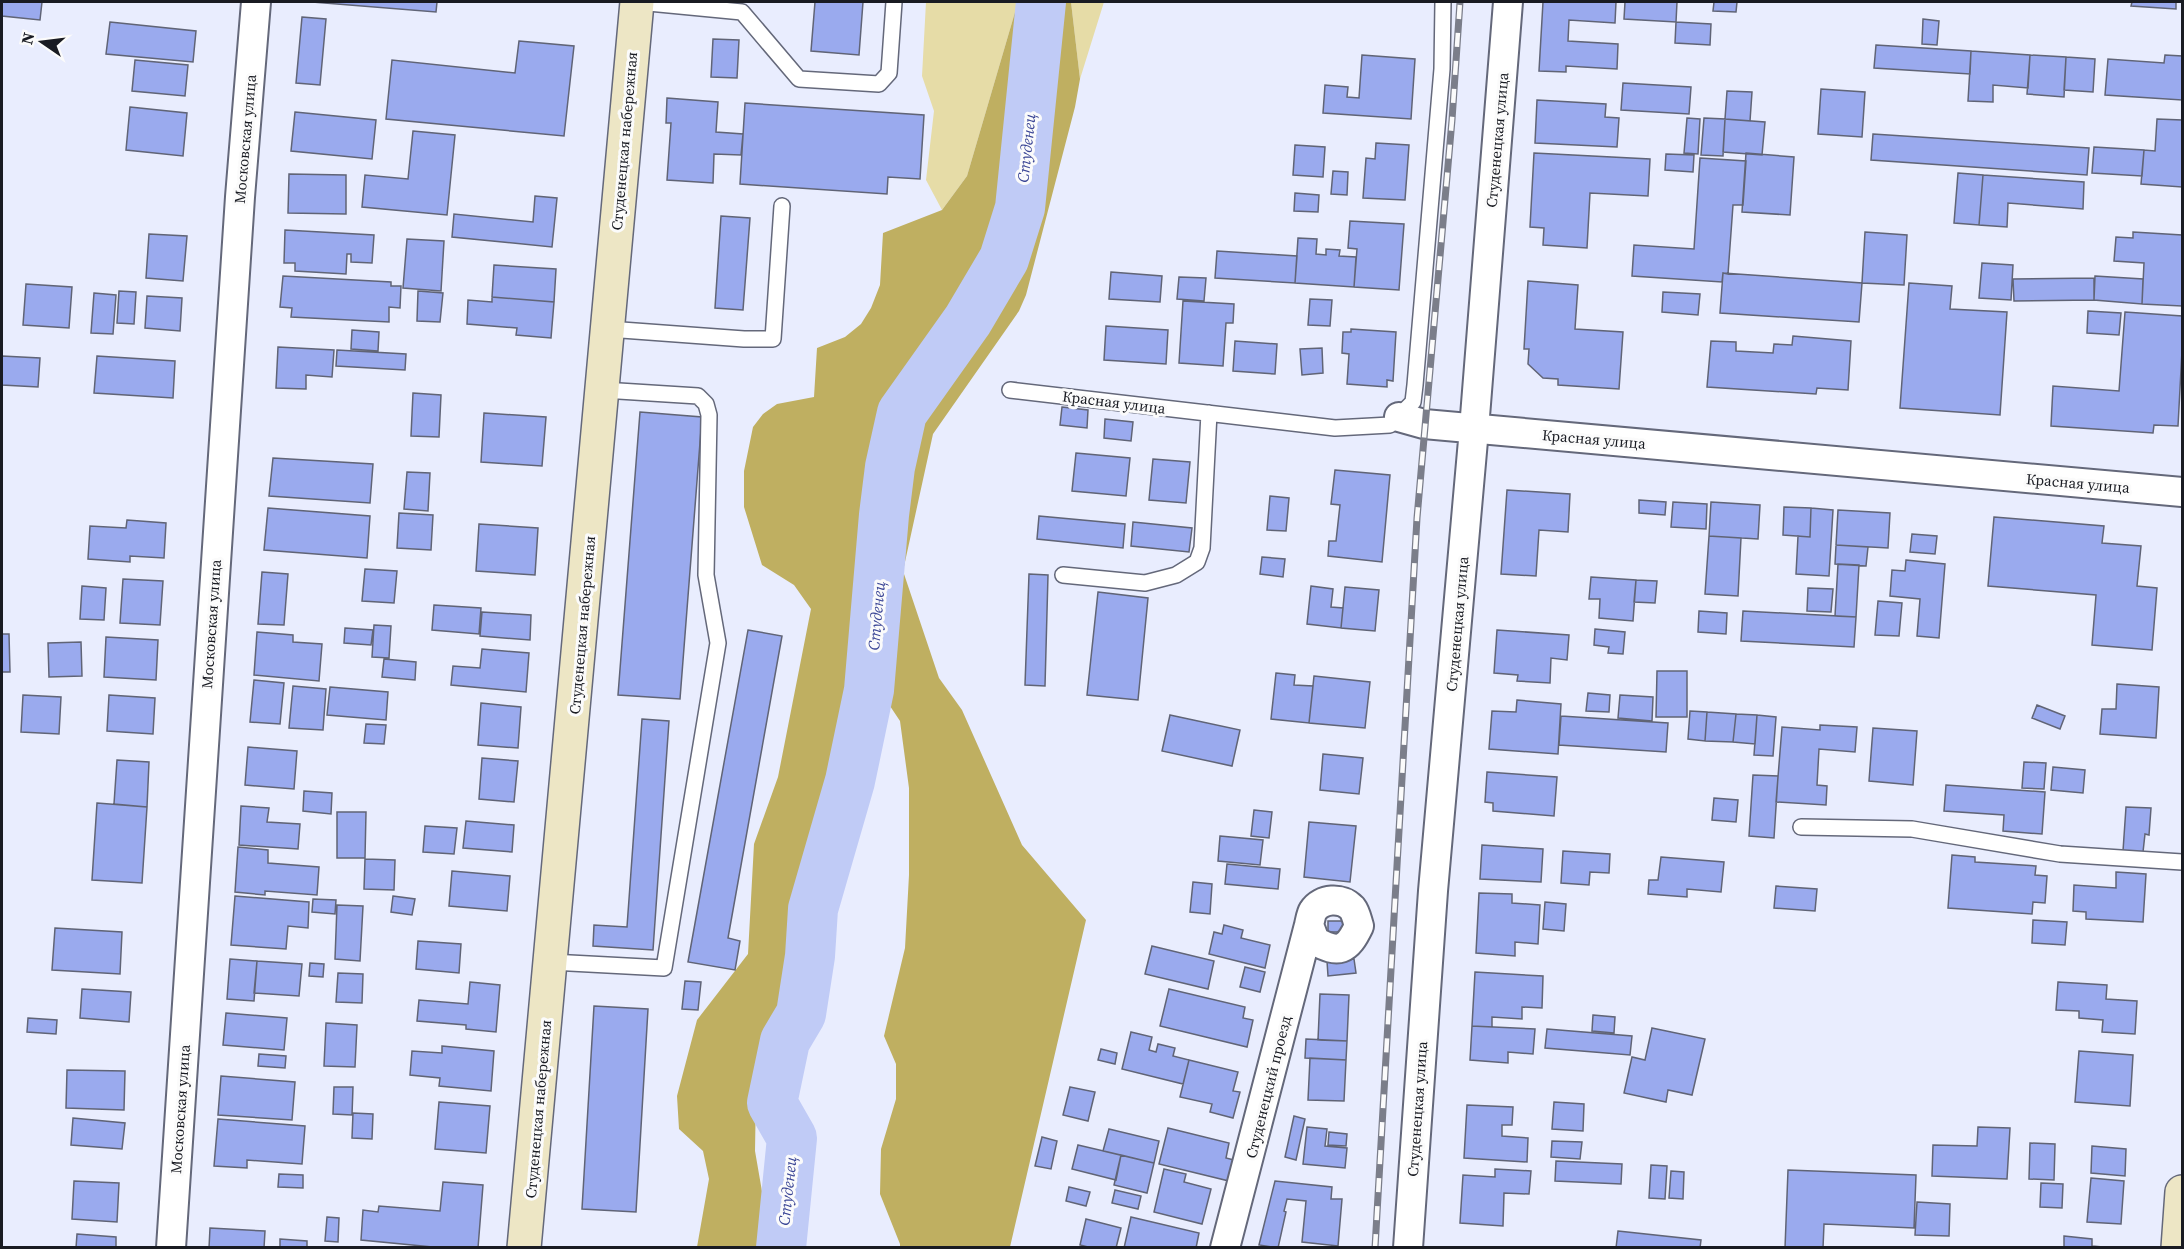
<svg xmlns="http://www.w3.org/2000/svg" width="2184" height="1249" viewBox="0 0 2184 1249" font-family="'Source Serif 4',serif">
  <rect width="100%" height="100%" fill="#e9edfe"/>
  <path fill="#e6dca7" d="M926 2H1018L967 176 942 210 926 180 934 111 922 76Z
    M1071 2H1104L1080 79Z"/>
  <path fill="#bfaf61" d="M1018 2H1071L1080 79 1075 107 1026 295 1019 311 933 434 903 571 939 678 962 710 1022 845 1086 920 1010 1247H900V1244L880 1194 881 1149 896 1099V1064L884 1036 905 948 909 875V788L900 721 880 691 860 695 846 713 792 978 756 1090 755 1151 764 1203 760 1247H697L709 1179 703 1151 679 1129 677 1096 697 1020 748 954 754 844 778 777 811 609 794 585 762 565 744 507V471L753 427 763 414 777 404 814 397 817 348 845 337 861 324 871 308 880 285 883 233 942 210 967 176Z"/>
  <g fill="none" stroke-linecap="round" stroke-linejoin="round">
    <path stroke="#c0cbf6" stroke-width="50" d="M781 1248 792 1138 772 1103 785 1041 801 1014 810 956 813 909 850 781 869 690 884 515 890 467 902 413 968 320 1004 259 1020 208 1041 2"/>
  </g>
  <path fill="#9aaaee" stroke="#606476" stroke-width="1.5" d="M2 2H42L40 20 2 16Z
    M312 2H437L436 12Z
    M815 2H863L859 55 811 51Z
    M1543 2H1616L1615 23 1569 20 1568 41 1618 44 1617 69 1566 66V72L1539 71Z
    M1625 2H1677L1676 22 1624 19Z
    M1714 2H1737L1736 12 1713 11Z
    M2132 2H2176V9L2131 6Z
    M302 17 326 19 320 85 296 83Z
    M1923 19 1939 21 1937 45 1922 44Z
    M110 22 196 31 193 62 106 54Z
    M1676 22 1711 24 1710 45 1675 43Z
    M713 39 739 40 737 78 711 77Z
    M519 41 574 46 564 136 386 119 392 60 515 73Z
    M1876 45 1971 51 1970 74 1874 68Z
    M1971 51 2030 55 2028 88 1993 85V102L1968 101Z
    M1362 55 1415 59 1411 119 1323 113 1325 85 1348 87 1347 97 1359 98Z
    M2030 55 2066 57 2064 97 2027 94Z
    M2165 55 2182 56V100L2105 95 2108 59 2164 63Z
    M2066 57 2095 59 2093 92 2064 90Z
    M135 60 188 65 185 96 132 91Z
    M1623 83 1691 87 1689 114 1621 110Z
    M1821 89 1865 92 1862 137 1818 134Z
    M1727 91 1752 92 1750 121 1725 119Z
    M667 98 718 102 716 132 743 134 741 155 714 154 713 183 667 180 671 123H666Z
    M1537 100 1606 104 1605 117 1619 118 1617 147 1535 143Z
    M745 103 924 115 920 179 888 177 887 194 740 184Z
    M130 107 187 113 183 156 126 150Z
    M295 112 376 120 372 159 291 151Z
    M1687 118 1700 119 1698 154 1684 153Z
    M1704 118 1725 119 1723 156 1701 155Z
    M1725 119 1765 122 1762 155 1723 152Z
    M2157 119 2182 120V187L2141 184 2144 150 2155 151Z
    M413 131 455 135 447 215 362 207 365 175 408 179Z
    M1873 134 2089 148 2087 175 1871 160Z
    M1376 143 1409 145 1405 200 1363 198 1366 158 1375 159Z
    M1295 145 1325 147 1323 177 1293 175Z
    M2094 147 2144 150 2142 176 2092 173Z
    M1534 153 1650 159 1648 196 1590 193 1587 248 1543 245 1544 228 1530 227Z
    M1746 153 1794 157 1790 215 1742 212Z
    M1666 154 1694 155 1693 172 1665 170Z
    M1700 158 1746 161 1743 205H1733L1728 274 1723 273 1722 282 1632 276 1634 245 1694 249Z
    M1333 171 1348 172 1347 195 1331 194Z
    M1958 173 1983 175 1979 225 1954 223Z
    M289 174 346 175V214L288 213Z
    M1983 175 2084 182 2083 209 2008 203 2007 227 1979 225Z
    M1295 193 1319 195 1318 212 1294 211Z
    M535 196 557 198 552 247 452 237 454 214 533 222Z
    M721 216 750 218 743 310 715 308Z
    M1350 221 1404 224 1399 290 1354 287 1357 249 1348 248Z
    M285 230 374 235 372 263 351 262V254H347L346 274 295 271V263H284Z
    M1865 232 1907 235 1904 285 1862 283Z
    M2133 232 2182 235V306L2142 304 2144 263 2114 261 2116 237 2133 238Z
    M149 234 187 236 183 281 146 278Z
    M1298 238 1317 239 1316 254 1326 255V249L1340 250 1339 256 1356 257 1354 287 1295 283Z
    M407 239 444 241 441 291 403 288Z
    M1217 251 1297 256 1295 283 1215 278Z
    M1982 263 2013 265 2011 300 1979 298Z
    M494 265 556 269 554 302 492 297Z
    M1111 272 1162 276 1160 302 1109 299Z
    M1723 273 1862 283 1859 322 1720 313Z
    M283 276 391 282V286H401L400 308 389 307V322L291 317 292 308 280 307Z
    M2095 276 2143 279 2142 304 2094 300Z
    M1179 277 1206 278 1204 301 1177 299Z
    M2094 278V300L2014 301 2013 279Z
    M1528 281 1578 285 1575 329 1623 332 1619 389 1558 385V379L1543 378 1528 364 1529 349H1524Z
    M1909 283 1952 286 1950 309 2007 312 2000 415 1900 408Z
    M26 284 72 287 69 328 23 325Z
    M119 291 136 292 134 324 117 323Z
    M418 291 443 293 440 322 417 321Z
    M1663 292 1700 294 1698 315 1662 312Z
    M94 293 116 295 113 334 91 333Z
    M147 296 182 298 180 331 145 328Z
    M492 297 554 302 551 338 516 335 517 328 467 324 468 300 492 302Z
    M1310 299 1332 300 1330 326 1308 325Z
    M1183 301 1234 304 1233 323H1226L1223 366 1179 363Z
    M2088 311 2121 313 2119 335 2087 333Z
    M2125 312 2182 316V351L2178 426 2154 425 2153 433 2051 426 2053 386 2119 391Z
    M1106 326 1168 330 1166 364 1104 360Z
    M1351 329 1396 332 1393 381 1387 380V387L1347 384 1349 354 1342 353 1343 332H1351Z
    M352 330 379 332 378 351 351 349Z
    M1793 336 1851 341 1848 390 1817 388 1816 394 1707 387 1711 341 1736 342V351L1773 353 1774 344 1792 345Z
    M1235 341 1277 344 1275 374 1233 371Z
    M278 347 334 350 332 377 306 375V389L276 388Z
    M1322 348 1323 373 1302 375 1300 349Z
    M337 350 406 354 405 370 336 366Z
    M2 356 40 358 38 387 2 385Z
    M97 356 175 361 173 398 94 393Z
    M413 393 441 395 439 437 411 436Z
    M1062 407 1088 410 1087 428 1060 425Z
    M640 412 702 417 680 699 618 695Z
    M484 413 546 417 542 466 481 462Z
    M1105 419 1133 422 1131 441 1104 438Z
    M1076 453 1130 458 1126 496 1072 491Z
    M273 458 373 464 370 503 269 496Z
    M1153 459 1190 462 1186 503 1149 500Z
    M1335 470 1390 475 1382 562 1328 556 1329 541H1336L1340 505 1331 504Z
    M407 472 430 473 428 511 404 509Z
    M1507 490 1570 494 1568 532 1539 530 1536 576 1501 574Z
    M1270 496 1289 498 1286 531 1267 530Z
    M1639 500 1666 502 1665 515 1639 513Z
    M1673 502 1707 504 1706 529 1671 527Z
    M1711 502 1760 505 1758 539 1709 536Z
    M1784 507 1811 508 1810 537 1783 535Z
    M268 508 370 516 367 558 264 550Z
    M1811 508 1833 510 1829 576 1796 574 1798 536 1810 537Z
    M1838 510 1890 513 1888 548 1836 545Z
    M399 513 433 515 431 550 397 548Z
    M1039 516 1125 524 1123 548 1037 539Z
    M1994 517 2104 526 2102 543 2141 546 2137 586 2157 588 2152 650 2092 645 2096 595 1988 586Z
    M127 520 166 523 164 558 130 556V562L88 559 90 526 126 528Z
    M1133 522 1192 528 1189 552 1131 546Z
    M479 524 538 528 535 575 476 571Z
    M1912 534 1937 536 1935 554 1910 552Z
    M1709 536 1741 538 1738 596 1705 594Z
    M1836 545 1868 547 1866 566 1835 564Z
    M1262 557 1285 559 1283 577 1260 574Z
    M1906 560 1945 564 1939 638 1917 636 1920 599 1890 596 1892 570 1905 571Z
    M1838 564 1859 565 1856 617 1835 616Z
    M365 569 397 571 394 603 362 601Z
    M262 572 288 574 284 625 258 624Z
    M1029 574 1048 575 1045 686 1025 685Z
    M1591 577 1636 580 1633 621 1599 618 1600 599H1589Z
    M123 579 163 581 160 625 120 623Z
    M1636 580 1657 581 1655 603 1634 602Z
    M82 586 106 588 104 620 80 619Z
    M1311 586 1333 589 1331 607 1343 608 1341 628 1307 624Z
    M1345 587 1379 590 1375 631 1341 628Z
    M1808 588 1833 589 1831 612 1807 611Z
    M1098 592 1148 598 1138 700 1087 695Z
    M1878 601 1902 603 1899 636 1875 635Z
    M434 605 481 608 479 634 432 630Z
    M1699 611 1727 613 1726 634 1698 632Z
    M1743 611 1856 617 1854 647 1741 641Z
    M482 612 531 615 530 640 480 636Z
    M374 625 391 626 389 658 372 657Z
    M345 628 373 630 371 645 344 643Z
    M1595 629 1625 632 1623 654 1608 653 1609 647 1594 645Z
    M748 630 782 636 728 938 740 941 735 970 688 962Z
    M1497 630 1569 635 1567 660 1551 658 1550 683 1517 681 1518 675 1494 673Z
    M257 632 293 635V642L322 644 319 681 254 675Z
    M2 634H9L10 672H2Z
    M106 637 158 640 156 680 104 677Z
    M81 642 82 676 49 677 48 643Z
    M482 649 529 653 526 692 451 685 453 666 480 668Z
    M384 659 416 662 415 680 382 677Z
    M1657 671H1687V717H1656Z
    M1276 673 1295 675 1294 685 1313 686 1309 723 1271 719Z
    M1314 676 1370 682 1365 728 1309 723Z
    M254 680 284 683 280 724 250 722Z
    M2117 684 2159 687 2156 738 2100 734 2102 709H2116Z
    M293 686 326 689 323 730 289 728Z
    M330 687 388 692 386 720 327 715Z
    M1588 693 1610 695 1609 712 1586 711Z
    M23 695 61 697 59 734 21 732Z
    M109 695 155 698 153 734 107 731Z
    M1620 695 1653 697 1652 721 1618 718Z
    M1517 700 1561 704 1558 754 1489 749 1492 711 1516 712Z
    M481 703 521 707 518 748 478 745Z
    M2037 705 2065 716 2060 729 2032 718Z
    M1690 711 1707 712 1705 741 1688 739Z
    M1707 712 1736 714 1733 742 1705 741Z
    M1736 714 1757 715 1755 744 1733 742Z
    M1170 715 1240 730 1232 766 1162 751Z
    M1757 715 1776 717 1773 756 1754 755Z
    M1561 716 1668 723 1666 752 1559 745Z
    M642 719 669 721 653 950 593 946 594 925 627 927Z
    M366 724 386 725 384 744 364 743Z
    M1820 725 1857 727 1855 752 1819 749 1817 785 1827 786 1826 805 1776 802 1782 727 1820 730Z
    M1873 728 1917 731 1913 785 1869 781Z
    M248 747 297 751 294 789 245 785Z
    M1323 754 1363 758 1359 794 1320 790Z
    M482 758 518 761 514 802 479 799Z
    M117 760 149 762 147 807 114 804Z
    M2024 762 2046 763 2044 789 2022 788Z
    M2053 767 2085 770 2083 793 2051 790Z
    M1487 772 1557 777 1554 816 1493 811V803L1485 802Z
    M1753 775 1778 776 1774 838 1749 836Z
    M1946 785 2045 792 2042 834 2003 831 2004 815 1944 811Z
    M304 791 332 793 331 814 303 811Z
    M1714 798 1738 800 1736 822 1712 820Z
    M97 803 147 807 142 883 92 880Z
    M241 806 269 808 267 822 300 824 298 849 239 845Z
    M2126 807 2151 808 2149 835 2145 834 2143 852 2123 851Z
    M1254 810 1272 812 1269 838 1251 836Z
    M337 812H366L365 858H337Z
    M466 821 514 825 512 852 463 848Z
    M1309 822 1356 826 1350 882 1304 877Z
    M425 826 457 828 454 854 423 852Z
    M1220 836 1263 840 1260 865 1218 861Z
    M1482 845 1543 849 1541 882 1480 879Z
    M238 847 268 850V863L319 867 317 895 265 891V895L235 892Z
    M1563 851 1610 854 1609 873 1590 872 1589 885 1561 883Z
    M1952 855 1975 857V862L2036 866 2035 875 2047 876 2045 903 2033 902 2032 914 1948 908Z
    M1661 857 1724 862 1721 892 1687 889V897L1648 894 1649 880H1658Z
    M365 859 395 860 394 890 364 889Z
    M1227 864 1280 869 1278 889 1225 884Z
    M452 871 510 876 507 911 449 906Z
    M2116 872 2146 874 2143 922 2086 919V912L2073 911 2074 885 2116 888Z
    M1193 882 1212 884 1210 914 1190 912Z
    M1776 886 1817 889 1815 911 1774 908Z
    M1479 893 1512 894V903L1540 905 1538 944 1515 942V956L1476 953Z
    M235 896 309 902 308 928 288 926 286 949 231 945Z
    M393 896 415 899 412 915 391 912Z
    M313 899 336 900 335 914 312 912Z
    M1545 902 1566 904 1564 931 1543 929Z
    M337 905 363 906 360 961 335 959Z
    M2033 920 2067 922 2065 945 2032 943Z
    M1328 921H1344V932H1328Z
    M1224 925 1243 930 1241 938 1270 945 1265 968 1209 954 1214 932 1222 934Z
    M55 928 122 932 120 974 52 970Z
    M418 941 461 944 459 973 416 969Z
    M1152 946 1214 961 1208 989 1145 974Z
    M230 959 257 961 254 1001 227 999Z
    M1354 959 1356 973 1328 976 1327 961Z
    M257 961 302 964 299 996 254 993Z
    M310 963 324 964 323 977 309 976Z
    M1245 967 1265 972 1260 992 1240 987Z
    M1475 972 1543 976 1542 1008 1522 1007V1019L1492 1017V1027L1472 1026Z
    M338 973 363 974 362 1003 336 1002Z
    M685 981 701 982 698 1010 682 1009Z
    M470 982 500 985 496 1032 466 1029V1025L417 1021 419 1000 468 1004Z
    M2058 982 2107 985 2106 999 2137 1001 2135 1034 2102 1032 2103 1020 2079 1018V1011L2056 1010Z
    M82 989 131 992 129 1022 80 1018Z
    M1169 989 1245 1007 1243 1018 1253 1020 1247 1047 1160 1026Z
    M1320 994 1349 995 1347 1041 1318 1040Z
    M594 1006 648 1009 636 1212 582 1209Z
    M226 1013 287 1018 284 1050 223 1045Z
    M1593 1015 1615 1017 1614 1033 1592 1031Z
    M28 1018 57 1020 56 1034 27 1032Z
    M326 1023 357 1025 355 1067 324 1066Z
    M1472 1026 1535 1029 1533 1054 1508 1052V1063L1470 1060Z
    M1652 1028 1705 1039 1692 1095 1668 1090 1666 1102 1624 1093 1632 1057 1645 1060Z
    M1547 1029 1632 1036 1630 1055 1545 1048Z
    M1131 1032 1152 1037 1149 1050 1156 1052 1158 1044 1175 1048 1173 1056 1189 1060 1183 1084 1122 1069Z
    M1306 1039 1347 1041 1346 1060 1305 1058Z
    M442 1046 494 1051 491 1091 439 1086 440 1078 410 1075 412 1051 442 1053Z
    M1101 1049 1117 1053 1115 1064 1098 1060Z
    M2079 1051 2133 1055 2130 1106 2075 1102Z
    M259 1054 286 1056 285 1068 258 1066Z
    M1310 1058 1346 1060 1344 1101 1308 1100Z
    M1189 1060 1238 1072 1233 1091 1240 1092 1233 1118 1210 1112 1212 1104 1180 1097Z
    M67 1070 125 1071 124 1110 66 1108Z
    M221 1076 295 1082 292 1120 218 1115Z
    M334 1087H353L352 1115 333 1114Z
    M1070 1087 1095 1092 1088 1121 1063 1115Z
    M439 1102 490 1106 486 1153 435 1149Z
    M1554 1102 1584 1104 1583 1131 1552 1129Z
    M1467 1105 1513 1107 1512 1125H1502V1136L1528 1138 1527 1162 1464 1158Z
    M353 1113 373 1114 372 1139 352 1138Z
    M1294 1116 1305 1119 1296 1160 1285 1157Z
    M73 1118 125 1123 122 1149 71 1145Z
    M218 1119 305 1126 302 1164 247 1160V1168L214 1166Z
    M1307 1127 1327 1129 1325 1146 1347 1148 1345 1168 1303 1164Z
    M1978 1127 2010 1128 2007 1179 1932 1176 1933 1145 1977 1146Z
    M1168 1128 1229 1143 1226 1158 1234 1160 1229 1181 1159 1164Z
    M1109 1129 1159 1141 1154 1163 1103 1151Z
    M1329 1132 1347 1134 1346 1146 1328 1145Z
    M1042 1137 1057 1141 1051 1169 1035 1166Z
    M1552 1141 1582 1142 1580 1159 1551 1157Z
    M2030 1143 2055 1144 2054 1180 2029 1179Z
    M1078 1145 1121 1155 1116 1180 1072 1169Z
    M2092 1146 2126 1149 2125 1176 2091 1173Z
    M1121 1155 1154 1163 1147 1193 1114 1185Z
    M1556 1161 1622 1164 1621 1184 1555 1181Z
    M1651 1165 1667 1166 1665 1199 1649 1198Z
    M1164 1169 1186 1174 1184 1182 1211 1189 1202 1224 1154 1212Z
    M1495 1169 1531 1171 1529 1194 1504 1193 1503 1226 1460 1223 1463 1175 1495 1177Z
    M1788 1170 1916 1175 1914 1228 1824 1224 1823 1248H1785Z
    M1671 1171 1684 1172 1683 1199 1669 1198Z
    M279 1174 303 1175V1188L278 1187Z
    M2091 1178 2124 1181 2121 1224 2087 1222Z
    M74 1181 119 1183 117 1222 72 1219Z
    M1275 1181 1332 1187 1331 1199H1342L1338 1246 1302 1242 1306 1201 1287 1199 1284 1211 1286 1212 1278 1248 1259 1245Z
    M443 1182 483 1185 478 1248H443L361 1240 363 1210 378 1212 379 1206 440 1211Z
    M2041 1183 2063 1184 2062 1208 2040 1207Z
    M1069 1187 1090 1192 1086 1206 1066 1201Z
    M1115 1190 1141 1196 1138 1209 1112 1203Z
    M1917 1202 1950 1204 1949 1236 1915 1235Z
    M327 1217 339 1218 338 1242 325 1241Z
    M1131 1217 1199 1233 1196 1248H1124Z
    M1086 1219 1121 1228 1116 1248H1092L1080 1245Z
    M210 1228 265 1231 264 1248H209Z
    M1618 1231 1701 1240 1700 1248H1616Z
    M77 1234 116 1237V1248H76Z
    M2064 1236 2092 1239V1246L2114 1248H2064Z
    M280 1239 307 1241V1248H280Z"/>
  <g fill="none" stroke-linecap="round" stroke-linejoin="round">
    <g stroke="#64687a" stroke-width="18">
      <path id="lane" d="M638 2 742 12 799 79 879 84 889 73 894 2
        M608 329 744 339H773L782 206
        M1010 390 1335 428 1390 425 1413 402 1415 385 1442 69 1443 2
        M1063 575 1145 583 1176 575 1197 562 1202 548 1209 413
        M1801 827 1912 829 2060 854 2182 862
        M551 962 664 968 718 643 706 575 709 415 706 404 698 396 603 390"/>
    </g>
    <g stroke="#64687a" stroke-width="32">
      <path id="street" d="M1399 417 1424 424 2182 492
        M171 1248 240 197 256 2
        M1225 1248 1309 925C1310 921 1311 914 1313 911 1321 898 1342 897 1352 908 1356 913 1357 920 1359 926 1347 951 1339 954 1315 941L1309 925
        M1408 1248 1433 891 1474 429 1508 2"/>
    </g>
    <g stroke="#64687a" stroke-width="36">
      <path id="secondary" d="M524 1248 637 2
        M2178 1248 2182 1192"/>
    </g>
    <use href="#lane" stroke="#fff" stroke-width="15"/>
    <use href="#street" stroke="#fff" stroke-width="28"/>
    <use href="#secondary" stroke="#ede6c5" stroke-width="33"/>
    <g stroke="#7b7e8a" stroke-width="7">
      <path id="rail" d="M1375 1248 1417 518 1452 120 1460 2"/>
    </g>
    <use href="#rail" stroke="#fbfbfb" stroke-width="4.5" stroke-dasharray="14" stroke-linecap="butt"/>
  </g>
  <g text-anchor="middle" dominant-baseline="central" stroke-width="6" stroke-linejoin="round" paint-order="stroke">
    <g font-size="15" fill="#191b22" stroke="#fbfbfb">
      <text transform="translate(245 139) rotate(-85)">Московская улица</text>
      <text transform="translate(1497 140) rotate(-85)">Студенецкая улица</text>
      <text transform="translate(624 141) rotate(-85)">Студенецкая набережная</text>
      <text transform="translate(1114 402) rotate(7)">Красная улица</text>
      <text transform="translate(1594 439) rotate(5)">Красная улица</text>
      <text transform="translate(2078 483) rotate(5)">Красная улица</text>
      <text transform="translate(211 624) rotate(-86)">Московская улица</text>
      <text transform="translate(1457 624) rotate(-85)">Студенецкая улица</text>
      <text transform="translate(582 625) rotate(-85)">Студенецкая набережная</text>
      <text transform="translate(1268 1087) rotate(-76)">Студенецкий проезд</text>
      <text transform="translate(180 1109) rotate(-86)">Московская улица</text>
      <text transform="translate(538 1109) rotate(-85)">Студенецкая набережная</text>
      <text transform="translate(1417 1109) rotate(-86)">Студенецкая улица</text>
    </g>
    <g font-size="16" font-style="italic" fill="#3b4696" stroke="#fbfbfb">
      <text transform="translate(1026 148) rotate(-84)">Студенец</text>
      <text transform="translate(876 616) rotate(-85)">Студенец</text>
      <text transform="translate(787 1191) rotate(-84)">Студенец</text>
    </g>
  </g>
  <rect width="2184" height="1249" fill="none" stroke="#191b22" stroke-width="6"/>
  <g transform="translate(42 42) rotate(284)" stroke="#fbfbfb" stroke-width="4.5" paint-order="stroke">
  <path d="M0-4.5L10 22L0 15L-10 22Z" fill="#191b22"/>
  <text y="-9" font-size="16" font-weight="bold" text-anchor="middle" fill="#191b22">N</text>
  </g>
</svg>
